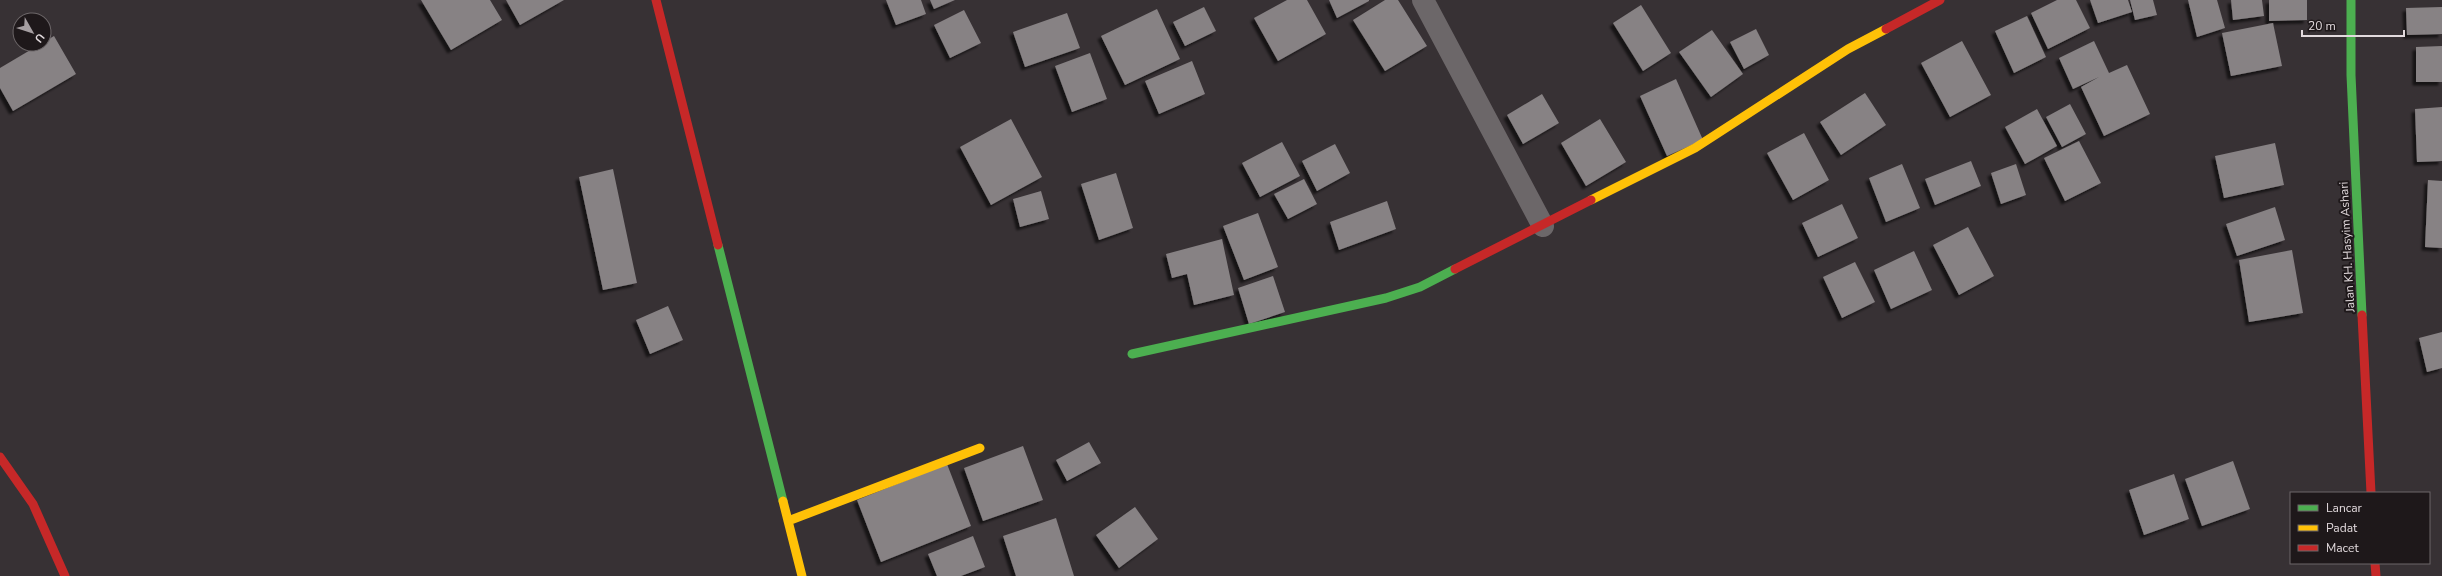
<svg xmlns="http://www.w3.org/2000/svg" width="2442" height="576" viewBox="0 0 2442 576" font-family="'Nunito Sans',sans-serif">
  <defs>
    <filter id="shadow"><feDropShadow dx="-3.5" dy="3.5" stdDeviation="1" flood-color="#0009"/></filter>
  </defs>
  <rect width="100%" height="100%" fill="#373134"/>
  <path fill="#878284" filter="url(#shadow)" d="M421 0H490L502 20 451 50Z
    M506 0H564L520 25Z
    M886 0H921L926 14 896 25Z
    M930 0H955L934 9Z
    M1287 0H1307L1326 34 1278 61 1254 18Z
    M1329 0H1369V1L1337 18Z
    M1385 0H1398L1427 46 1385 71 1353 20Z
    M2057 0H2076L2090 28 2048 49 2031 13Z
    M2090 0H2128L2132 12 2098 23Z
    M2130 0H2153L2157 15 2135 20Z
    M2188 0H2217L2225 28 2197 37Z
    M2231 0H2262L2264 16 2233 20Z
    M2269 0H2307V20L2269 21Z
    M1641 5 1671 53 1643 71 1613 23Z
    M1204 7 1216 31 1185 46 1173 22Z
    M2442 7V34L2407 35 2406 8Z
    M1157 9 1180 59 1125 85 1101 36Z
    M964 10 981 43 950 58 934 25Z
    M1067 13 1080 48 1025 67 1013 32Z
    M2027 16 2046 57 2014 73 1995 31Z
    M2273 23 2282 66 2231 76 2222 33Z
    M1756 29 1769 55 1744 69 1730 42Z
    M1712 30 1743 74 1711 97 1679 52Z
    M54 36 76 74 13 111 0 88V68Z
    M1962 41 1991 95 1950 117 1921 63Z
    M2094 41 2109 73 2127 65 2150 114 2104 136 2081 87 2099 77 2073 89 2059 58Z
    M2442 46V82H2416V47Z
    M1090 53 1107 99 1072 112 1055 66Z
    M1192 61 1205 94 1159 114 1145 81Z
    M1676 79 1703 140 1667 156 1640 96Z
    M1865 93 1886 125 1841 155 1820 122Z
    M1542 94 1559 123 1523 144 1507 115Z
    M2070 104 2086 134 2062 147 2046 117Z
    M2442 107V161L2417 162 2415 109Z
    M2037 109 2057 146 2025 164 2005 127Z
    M1011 119 1042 177 991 205 960 147Z
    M1600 119 1626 162 1586 186 1561 143Z
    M1804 133 1829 180 1793 200 1767 153Z
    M2079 141 2101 183 2065 201 2044 158Z
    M1282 142 1300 176 1260 197 1242 163Z
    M2275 143 2284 185 2224 198 2215 156Z
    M1335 144 1350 173 1317 191 1302 161Z
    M1971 161 1981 186 1935 205 1925 179Z
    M1902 164 1920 208 1886 222 1869 178Z
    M2016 164 2026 195 2001 204 1991 173Z
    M613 169 637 283 603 290 579 177Z
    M1116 173 1133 228 1099 240 1081 184Z
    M1304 179 1317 204 1288 219 1274 194Z
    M2428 180 2442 181V248L2425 247Z
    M1041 191 1049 219 1020 227 1013 199Z
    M1387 201 1396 229 1339 250 1330 222Z
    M1842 204 1858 238 1818 257 1802 223Z
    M2275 207 2285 240 2237 256 2226 224Z
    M1258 213 1278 267 1244 280 1223 226Z
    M1968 227 1994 276 1959 295 1933 245Z
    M1222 239 1234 295 1194 305 1187 274 1172 278 1166 254Z
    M2292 250 2303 313 2249 322 2239 260Z
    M1914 251 1932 290 1891 309 1874 270Z
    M1855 262 1875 302 1842 318 1823 277Z
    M1273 276 1285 312 1249 324 1238 288Z
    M668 306 683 340 650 354 636 320Z
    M2442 332V368L2427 372 2419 338Z
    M1089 442 1101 463 1067 481 1056 460Z
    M1023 446 1043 500 983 521 964 468Z
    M2233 461 2250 509 2202 526 2185 479Z
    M947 464 971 526 881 562 857 500Z
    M2174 474 2189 519 2144 535 2129 490Z
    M1135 507 1158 539 1119 568 1096 535Z
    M1056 518 1074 576H1016L1003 536Z
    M973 536 985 567 961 576H937L928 554Z"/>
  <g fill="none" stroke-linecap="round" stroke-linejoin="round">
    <path stroke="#6c6769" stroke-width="22" d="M1423 0 1543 226"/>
    <path stroke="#4caf50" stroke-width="9" d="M2351 0V75L2362 315
      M718 245 783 501
      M1132 354 1386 298 1420 287 1455 269"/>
    <path stroke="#ffc107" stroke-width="9" d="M1591 200 1695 148 1848 49 1886 29
      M783 501 802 576
      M788 521 980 448"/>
    <path stroke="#c62828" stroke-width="9" d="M656 0 718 245
      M1886 29 1940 0
      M1455 269 1591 200
      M2362 315 2371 493
      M0 457 33 504 65 576
      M2375 563 2376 576"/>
  </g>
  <g text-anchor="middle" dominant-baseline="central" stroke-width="4" stroke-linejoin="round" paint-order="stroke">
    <g font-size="12" fill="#e2dadd" stroke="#1e181a">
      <text transform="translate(2347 247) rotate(-93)">Jalan KH. Hasyim Ashari</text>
    </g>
  </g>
  <rect x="2290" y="492" width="140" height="72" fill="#1e181a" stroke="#6c6668"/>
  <rect x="2298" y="505" width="20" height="6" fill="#4caf50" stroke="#6c6668"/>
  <text x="2326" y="512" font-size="12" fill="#e2dadd">Lancar</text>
  <rect x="2298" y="525" width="20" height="6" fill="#ffc107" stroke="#6c6668"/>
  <text x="2326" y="532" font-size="12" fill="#e2dadd">Padat</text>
  <rect x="2298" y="545" width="20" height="6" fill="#c62828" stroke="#6c6668"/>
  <text x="2326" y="552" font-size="12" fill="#e2dadd">Macet</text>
  <g transform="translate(32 32) rotate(129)"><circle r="19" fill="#1e181a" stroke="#6c6668"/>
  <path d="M0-3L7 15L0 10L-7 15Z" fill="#a69fa2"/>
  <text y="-6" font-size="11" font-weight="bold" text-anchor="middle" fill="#e2dadd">U</text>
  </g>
  <path d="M2302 30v6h102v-6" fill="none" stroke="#e2dadd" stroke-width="2"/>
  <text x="2308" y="30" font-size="12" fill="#e2dadd" stroke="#1e181a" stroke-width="3" paint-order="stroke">20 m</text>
</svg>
